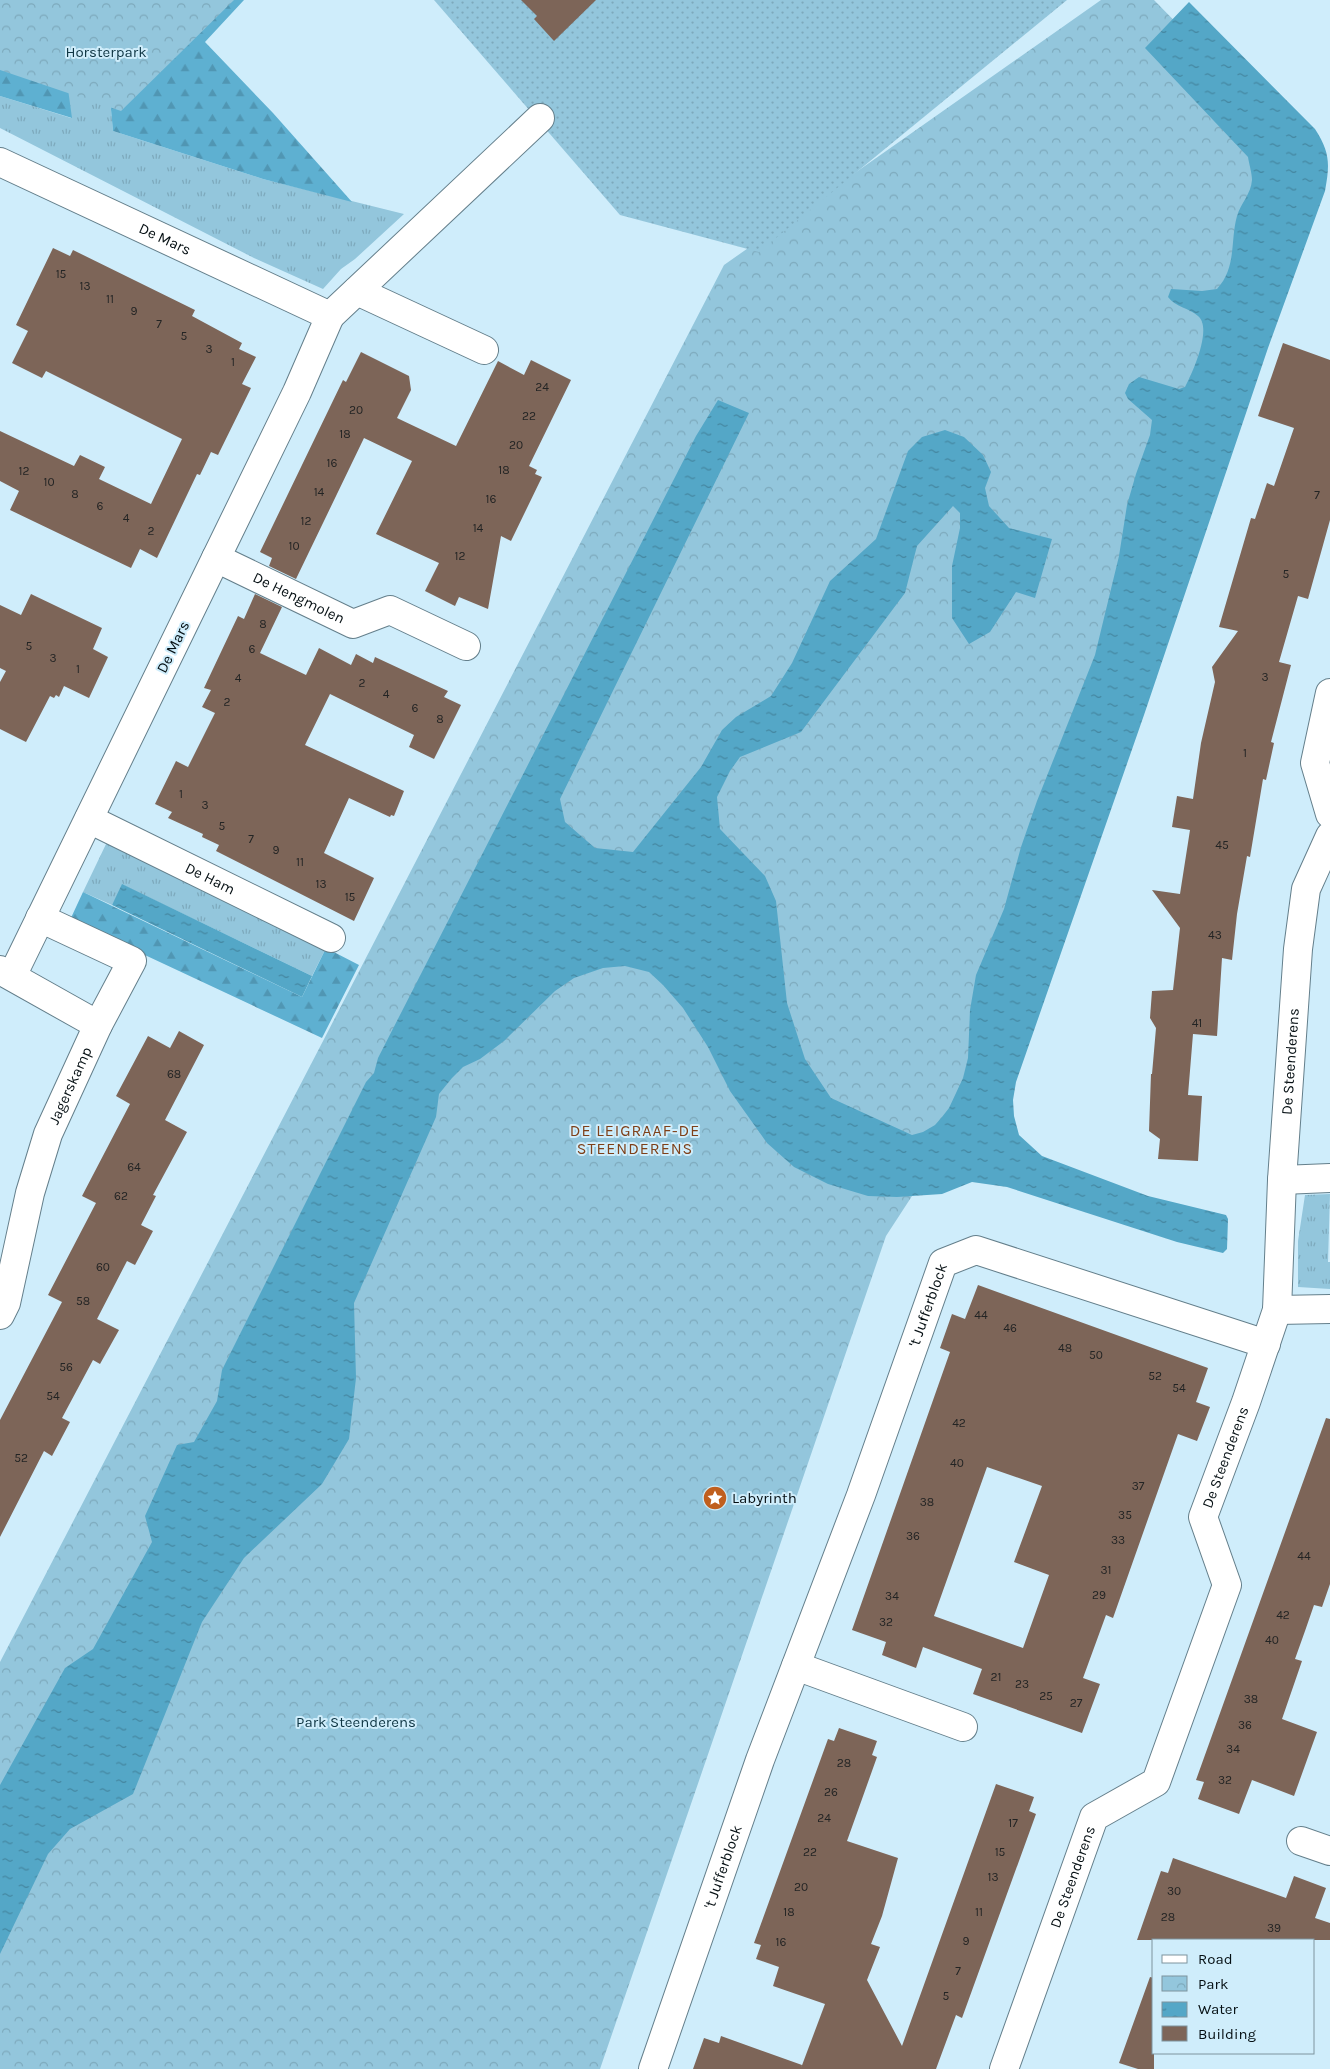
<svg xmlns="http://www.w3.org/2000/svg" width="1330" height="2069" viewBox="0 0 1330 2069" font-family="Karla,sans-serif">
  <defs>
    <pattern id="grass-tufts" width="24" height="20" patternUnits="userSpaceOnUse" patternTransform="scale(1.25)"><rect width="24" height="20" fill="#93c6dc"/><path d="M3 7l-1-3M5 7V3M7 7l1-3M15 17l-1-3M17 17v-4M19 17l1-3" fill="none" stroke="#7da9bc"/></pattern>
    <pattern id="forest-firs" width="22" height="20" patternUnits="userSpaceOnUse" patternTransform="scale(1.25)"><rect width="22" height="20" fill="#5eb0d1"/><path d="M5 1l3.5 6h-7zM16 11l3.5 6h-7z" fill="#5096b3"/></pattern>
    <pattern id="park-crowns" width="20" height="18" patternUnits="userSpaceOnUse" patternTransform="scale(1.25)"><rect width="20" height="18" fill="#93c6dc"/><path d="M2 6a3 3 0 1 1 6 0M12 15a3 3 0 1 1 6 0" fill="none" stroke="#7da9bc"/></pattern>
    <pattern id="garden-dots" width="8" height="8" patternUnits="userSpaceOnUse" patternTransform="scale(1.25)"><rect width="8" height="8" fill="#93c6dc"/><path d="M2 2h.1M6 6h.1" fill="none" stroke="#7da9bc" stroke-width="1.8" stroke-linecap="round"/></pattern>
    <pattern id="water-ripples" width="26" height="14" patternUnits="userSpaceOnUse" patternTransform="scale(1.25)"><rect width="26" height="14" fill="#54a7c7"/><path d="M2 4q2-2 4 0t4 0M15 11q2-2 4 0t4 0" fill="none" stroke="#4486a0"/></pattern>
  </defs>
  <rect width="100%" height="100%" fill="#cfedfb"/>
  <path fill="url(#grass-tufts)" d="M61 38 106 56 113 131 263 179 404 214 355 259 341 269 323 289 254 258 0 128V96L71 118Z
    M107 842 326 948 312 976 123 885 112 905 83 892Z
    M1330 1194 1328 1262H1330V1289L1298 1287V1241L1305 1195Z"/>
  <path fill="url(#forest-firs)" d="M0 0 61 38 72 118 0 96Z
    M99 0H244L205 42 273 113 352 202 263 179 113 131 106 56Z
    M83 892 302 997 326 948 359 965 322 1038 70 920Z"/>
  <path fill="url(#park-crowns)" d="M0 0H234L121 111 0 70Z
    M1101 0H1154L1286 135 957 1127 886 1236 600 2069H0V1662L322 1043 724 265Z"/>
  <path fill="url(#garden-dots)" d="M434 0H1067L759 252 620 215Z"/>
  <path fill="url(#water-ripples)" d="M1189 2 1315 129C1330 152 1330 164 1325 191L1268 348 1144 715 1016 1082 1013 1100 1014 1116 1019 1135 1042 1156 1148 1196 1226 1215 1228 1219 1227 1249 1223 1253 1177 1242 1007 1187 972 1182 942 1194 897 1197 868 1196 828 1184 794 1167 767 1143 730 1091 708 1047 683 1008 663 985 649 972 625 966 603 968 574 978 555 991 504 1041 480 1059 463 1067 452 1078 439 1094 436 1117 354 1303 356 1378 349 1439 322 1484 244 1558 202 1622 133 1794 70 1829 48 1854 0 1954V1785L65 1668 93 1649 152 1542 145 1516 177 1445 194 1442 217 1401 222 1370 366 1082 374 1073 378 1058 696 436 718 400 749 413 560 799 565 822 595 848 633 852 701 767 722 730 736 717 771 696 792 663 830 581 876 539 908 451 922 437 945 430 964 437 983 455 991 472 985 488 989 506 1009 528 1052 539 1035 598 1016 592 990 632 969 644 952 618V566L960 528V513L953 506 917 546 905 593 801 732 740 757 730 771 717 797 720 829 765 876 776 901 787 1003 805 1059 831 1098 912 1135 923 1132 935 1125 942 1117 949 1108 963 1078 968 1058 970 1010 976 975 1004 909 1021 847 1037 801 1095 655 1119 556 1127 505 1136 474 1150 435 1152 420 1128 399 1125 393 1129 384 1139 377 1179 389 1185 387C1192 374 1213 328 1198 316 1189 308 1175 307 1168 297L1171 289 1202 291 1217 289C1237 267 1230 241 1237 216 1241 203 1251 194 1252 180 1252 173 1249 164 1248 157L1145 48Z
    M122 884 312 976 302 997 112 905Z"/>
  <path fill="#7d6558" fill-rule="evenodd" d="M521 0H596L554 41 534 19 537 16Z
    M53 248 70 256 73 250 195 310 192 316 242 343 239 349 256 357 242 384 251 388 218 455 211 452 200 475 197 474 157 558 140 549 131 568 10 510 19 491 0 481V431L74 466 80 455 105 467 99 479 151 504 182 439 46 371 42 378 12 363 28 331 16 325Z
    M1283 343 1330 360V520L1308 599 1298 596 1279 662 1291 665 1271 742 1274 743 1266 780 1263 779 1250 857 1247 856 1237 914 1232 960 1222 958 1217 1036 1193 1034 1188 1095 1202 1096 1198 1161 1158 1159 1160 1139 1149 1131 1151 1074H1152L1156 1028 1150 1018 1152 991 1173 990 1180 928 1152 890 1180 894 1190 830 1172 827 1177 796 1193 799 1201 743 1215 682 1212 667 1238 631 1219 627 1251 518 1255 519 1267 483 1274 486 1294 428 1258 416Z
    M361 352 409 376 411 390 397 418 456 446 498 361 524 375 531 360 571 380 529 466 537 470 535 474 542 477 511 541 501 536 488 609 459 597 455 606 425 591 439 563 376 534 412 461 364 438 296 579 269 566 272 558 260 552 343 380 346 382Z
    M31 594 102 628 93 649 108 657 89 698 64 686 59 697 56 695 54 698 50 696 26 742 0 729V682L6 671 0 668V605L21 615Z
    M255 594 282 607 260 653 306 675 319 648 351 665 356 654 373 663 375 657 448 691 444 697 461 705 434 759 409 747 414 735 330 694 305 745 404 791 394 816 391 815 390 817 349 798 324 853 374 878 354 921 216 851 219 845 202 837 203 834 168 818 172 812 155 804 176 761 188 767 215 713 202 707 211 690 204 688 238 616 244 619Z
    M179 1031 204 1045 165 1120 187 1132 153 1195 156 1196 141 1225 153 1231 135 1265 127 1261 97 1319 119 1330 100 1364 93 1360 62 1418 70 1422 52 1456 44 1451 0 1537V1420L62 1302 48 1295 96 1203 82 1196 130 1104 116 1096 148 1036 170 1048Z
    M978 1285 1208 1368 1196 1402 1210 1407 1197 1441 1178 1434 1113 1618 1106 1615 1083 1678 1100 1684 1082 1733 973 1694 982 1669 923 1647 916 1668 882 1655 886 1642 852 1630 950 1352 940 1348 952 1314 965 1319ZM987 1467 1042 1486 1014 1562 1049 1575 1023 1648 934 1616Z
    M1326 1418 1330 1419V1584L1322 1607 1314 1605 1305 1631 1295 1659 1302 1661 1282 1719 1317 1732 1294 1796 1252 1780 1239 1814 1198 1799 1204 1782 1196 1780Z
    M839 1728 877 1741 872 1755 877 1757 847 1841 898 1858 882 1916 871 1944 880 1947 867 1980 902 2046 996 1784 1034 1797 1029 1811 1036 1814 962 2018 956 2015 936 2069H693L704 2038 719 2043 721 2036 802 2065 801 2068 825 2004 773 1986 779 1967 756 1959 761 1945 754 1943 828 1739 834 1741Z
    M1173 1858 1286 1898 1294 1876 1326 1888 1315 1918 1330 1923V1940H1137L1161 1871 1168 1873Z
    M1150 1977 1154 1978V2069H1138L1119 2063Z"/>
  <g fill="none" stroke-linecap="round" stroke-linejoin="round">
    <g stroke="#647f8b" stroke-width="30">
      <g id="minor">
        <path id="s1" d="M0 162 330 316 297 392 12 976"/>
        <path d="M357 291 484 350"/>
        <path d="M330 316 540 118"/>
        <path id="s2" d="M216 558 353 624 390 610 466 646"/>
        <path d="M1330 693 1315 763 1330 814"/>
        <path id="s3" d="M89 819 331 938"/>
        <path d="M0 970 98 1025"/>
        <path d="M1282 1180 1330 1178"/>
        <path d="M1277 1310 1330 1309"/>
        <path id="s4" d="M0 1315 6 1303 30 1193 48 1134 98 1025 132 961 40 918"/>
        <path d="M796 1666 963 1727"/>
        <path d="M1301 1841 1330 1851"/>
        <path id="s5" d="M653 2069 760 1760 861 1495 943 1263 976 1250 1266 1344"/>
        <path id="s6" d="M1004 2069 1094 1817 1156 1782 1227 1585 1203 1517 1246 1402 1277 1310 1282 1180 1298 949 1306 889 1330 836"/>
      </g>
    </g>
    <use href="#minor" stroke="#fff" stroke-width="28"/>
  </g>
  <defs>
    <g id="sight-disc" transform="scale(1.25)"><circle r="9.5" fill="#c05f1e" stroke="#cfedfb"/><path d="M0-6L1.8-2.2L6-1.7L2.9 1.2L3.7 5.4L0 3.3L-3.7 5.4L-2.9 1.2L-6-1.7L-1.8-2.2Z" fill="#fff"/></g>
  </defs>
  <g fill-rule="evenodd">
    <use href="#sight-disc" x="715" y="1498"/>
  </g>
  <g text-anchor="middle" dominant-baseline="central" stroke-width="4" stroke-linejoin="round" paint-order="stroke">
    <g font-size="12" fill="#232424">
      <text x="61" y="274">15</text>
      <text x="85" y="286">13</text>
      <text x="110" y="299">11</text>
      <text x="134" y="311">9</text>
      <text x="159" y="324">7</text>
      <text x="184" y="336">5</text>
      <text x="209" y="349">3</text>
      <text x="233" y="362">1</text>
      <text x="542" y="387">24</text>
      <text x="356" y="410">20</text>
      <text x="529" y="416">22</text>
      <text x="345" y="434">18</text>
      <text x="516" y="445">20</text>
      <text x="332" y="463">16</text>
      <text x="504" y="470">18</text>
      <text x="24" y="471">12</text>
      <text x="49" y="482">10</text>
      <text x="319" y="492">14</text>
      <text x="75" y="494">8</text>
      <text x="1317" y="495">7</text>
      <text x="491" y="499">16</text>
      <text x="100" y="506">6</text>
      <text x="126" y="518">4</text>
      <text x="306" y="521">12</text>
      <text x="478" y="528">14</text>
      <text x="151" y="531">2</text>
      <text x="294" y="546">10</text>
      <text x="460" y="556">12</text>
      <text x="1286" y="574">5</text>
      <text x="263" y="624">8</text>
      <text x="29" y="646">5</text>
      <text x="252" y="649">6</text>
      <text x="53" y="658">3</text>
      <text x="78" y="669">1</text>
      <text x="1265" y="677">3</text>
      <text x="238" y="678">4</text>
      <text x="362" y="683">2</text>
      <text x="386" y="694">4</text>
      <text x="227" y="702">2</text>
      <text x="415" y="708">6</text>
      <text x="440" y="719">8</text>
      <text x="1245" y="753">1</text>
      <text x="181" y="794">1</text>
      <text x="205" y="805">3</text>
      <text x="222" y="826">5</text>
      <text x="251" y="839">7</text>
      <text x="1222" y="845">45</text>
      <text x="276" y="850">9</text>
      <text x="300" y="862">11</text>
      <text x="321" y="884">13</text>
      <text x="350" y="897">15</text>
      <text x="1215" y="935">43</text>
      <text x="1197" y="1023">41</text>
      <text x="174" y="1074">68</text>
      <text x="134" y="1167">64</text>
      <text x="121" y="1196">62</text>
      <text x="103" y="1267">60</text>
      <text x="83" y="1301">58</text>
      <text x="981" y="1315">44</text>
      <text x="1010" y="1328">46</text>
      <text x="1065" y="1348">48</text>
      <text x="1096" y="1355">50</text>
      <text x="66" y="1367">56</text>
      <text x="1155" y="1376">52</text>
      <text x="1179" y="1388">54</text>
      <text x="53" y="1396">54</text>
      <text x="959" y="1423">42</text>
      <text x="21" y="1458">52</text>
      <text x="957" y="1463">40</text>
      <text x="1138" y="1486">37</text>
      <text x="927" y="1502">38</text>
      <text x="1125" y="1515">35</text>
      <text x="913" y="1536">36</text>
      <text x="1118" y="1540">33</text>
      <text x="1304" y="1556">44</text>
      <text x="1106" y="1570">31</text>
      <text x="1099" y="1595">29</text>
      <text x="892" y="1596">34</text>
      <text x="1283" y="1615">42</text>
      <text x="886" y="1622">32</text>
      <text x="1272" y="1640">40</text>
      <text x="996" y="1677">21</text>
      <text x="1022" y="1684">23</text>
      <text x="1046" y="1696">25</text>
      <text x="1251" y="1699">38</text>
      <text x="1076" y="1703">27</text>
      <text x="1245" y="1725">36</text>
      <text x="1233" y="1749">34</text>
      <text x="844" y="1763">28</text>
      <text x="1225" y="1780">32</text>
      <text x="831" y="1792">26</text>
      <text x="824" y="1818">24</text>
      <text x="1013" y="1823">17</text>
      <text x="810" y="1852">22</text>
      <text x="1000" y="1852">15</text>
      <text x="993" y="1877">13</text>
      <text x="801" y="1887">20</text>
      <text x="1174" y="1891">30</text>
      <text x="789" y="1912">18</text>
      <text x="979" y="1912">11</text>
      <text x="1168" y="1917">28</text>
      <text x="1274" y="1928">39</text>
      <text x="966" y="1941">9</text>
      <text x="781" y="1942">16</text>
      <text x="958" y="1971">7</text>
      <text x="946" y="1996">5</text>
    </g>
    <g font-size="15" fill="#0e3543" stroke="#cfedfb">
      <text x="106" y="52">Horsterpark</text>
      <text x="356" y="1722">Park Steenderens</text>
    </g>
    <g font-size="15" fill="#050f13" stroke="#cfedfb">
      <text stroke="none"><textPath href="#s1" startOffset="182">De Mars</textPath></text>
      <text stroke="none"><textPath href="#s2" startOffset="92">De Hengmolen</textPath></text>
      <text transform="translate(173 647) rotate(-64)">De Mars</text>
      <text stroke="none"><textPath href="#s3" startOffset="135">De Ham</textPath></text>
      <text stroke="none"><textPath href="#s6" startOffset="1089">De Steenderens</textPath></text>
      <text stroke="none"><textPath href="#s4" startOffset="241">Jagerskamp</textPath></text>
      <text stroke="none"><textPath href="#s5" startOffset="812">'t Jufferblock</textPath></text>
      <text stroke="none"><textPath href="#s6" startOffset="684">De Steenderens</textPath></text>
      <text stroke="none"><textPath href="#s5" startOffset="214">'t Jufferblock</textPath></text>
      <text stroke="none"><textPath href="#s6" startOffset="204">De Steenderens</textPath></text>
    </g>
    <g font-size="15" fill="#050f13" stroke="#cfedfb" text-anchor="start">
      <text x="732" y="1498">Labyrinth</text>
    </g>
    <g font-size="16" letter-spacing="1" fill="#7e4019" stroke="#cfedfb">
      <text x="635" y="1130">DE LEIGRAAF-DE<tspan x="635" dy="18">STEENDERENS</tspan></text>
    </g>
  </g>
  <rect x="1152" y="1939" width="162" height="115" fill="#cfedfb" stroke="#7e949e"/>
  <rect x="1162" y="1955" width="25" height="8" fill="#ffffff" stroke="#7e949e"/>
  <text x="1198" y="1964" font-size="15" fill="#050f13">Road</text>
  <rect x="1162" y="1976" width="25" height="15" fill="url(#park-crowns)" stroke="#7e949e"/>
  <text x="1198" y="1989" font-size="15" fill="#050f13">Park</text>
  <rect x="1162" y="2002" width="25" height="15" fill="url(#water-ripples)" stroke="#7e949e"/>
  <text x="1198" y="2014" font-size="15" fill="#050f13">Water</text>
  <rect x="1162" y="2026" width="25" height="15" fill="#7d6558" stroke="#7e949e"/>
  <text x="1198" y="2039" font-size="15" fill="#050f13">Building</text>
</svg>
